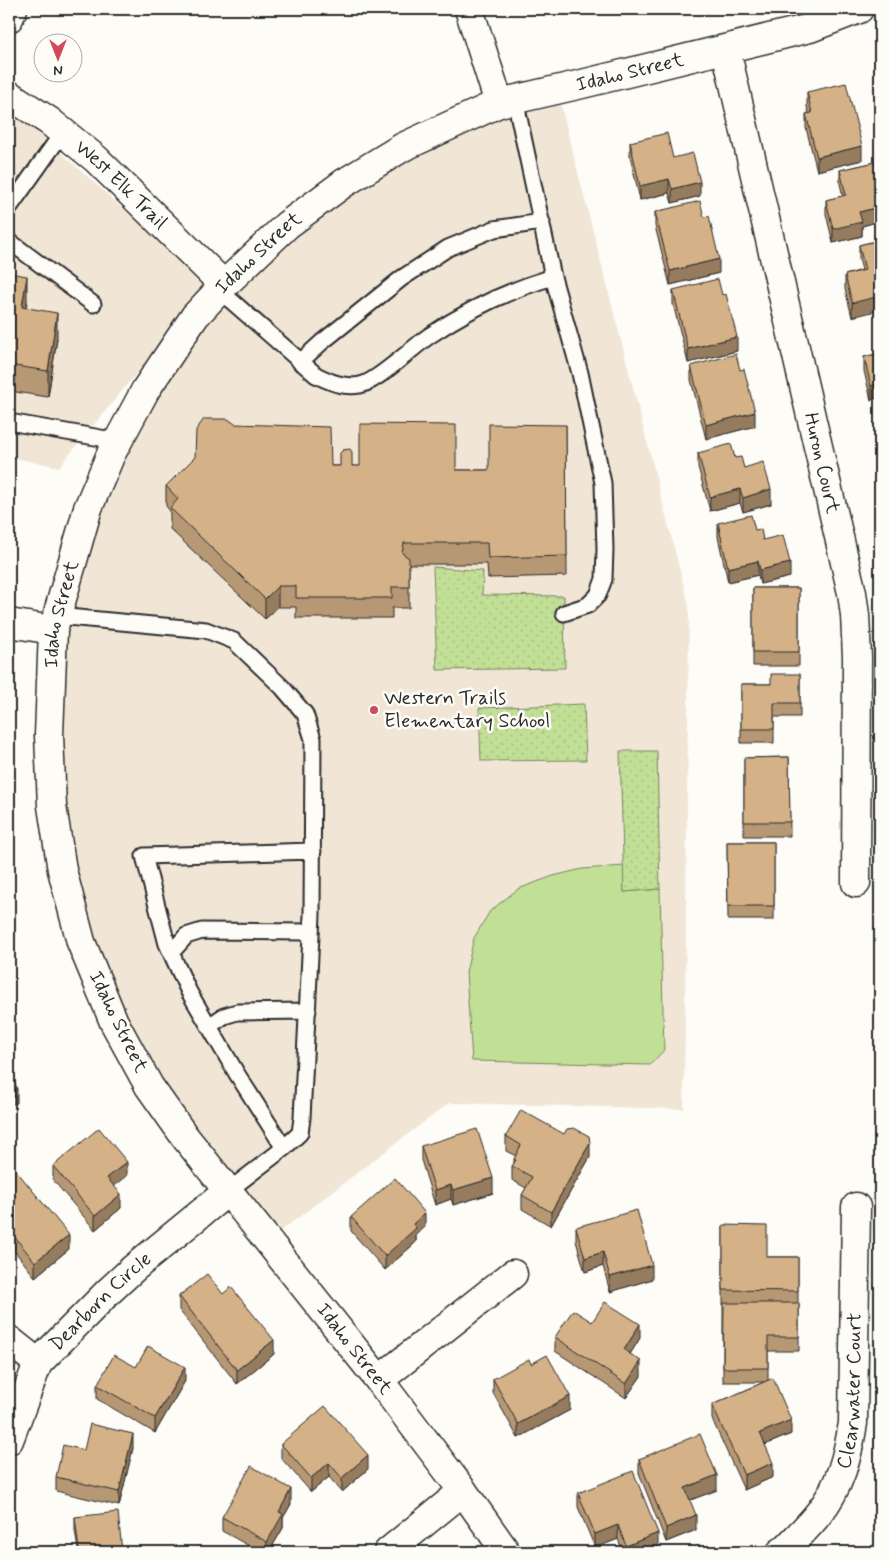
<svg xmlns="http://www.w3.org/2000/svg" width="889" height="1561" viewBox="0 0 889 1561" font-family="Mynerve,sans-serif">
  <defs>
    <pattern id="park-dots" width="8" height="8" patternUnits="userSpaceOnUse" patternTransform="scale(1.25)"><rect width="8" height="8" fill="#c2df96"/><path d="M2 2h.1M6 6h.1" fill="none" stroke="#a7c081" stroke-width="1.8" stroke-linecap="round"/></pattern>
  </defs>
  <rect width="100%" height="100%" fill="#fdfcf7"/>
  <filter id="ink" filterUnits="userSpaceOnUse"><feTurbulence type="fractalNoise" baseFrequency=".02" numOctaves="2"/><feDisplacementMap in="SourceGraphic" scale="10" xChannelSelector="R" yChannelSelector="G"/><feConvolveMatrix kernelMatrix="1 2 1 2 8 2 1 2 1" color-interpolation-filters="sRGB"/></filter>
  <g filter="url(#ink)">
    <path fill="#f1e6d5" d="M559 98 689 606 684 1109 449 1103 274 1236 187 1125 133 1038 92 944 69 863 60 786 61 634 98 512 132 431 210 312 295 228 404 156 497 112Z
      M9 106 209 286 59 467 9 457Z"/>
    <path fill="#c2df96" stroke="#768560" d="M624 866V892L660 889 664 1050 650 1065 472 1061 466 972 474 938 490 911 518 889 553 876 582 869Z"/>
    <path fill="url(#park-dots)" stroke="#768560" d="M433 567 483 571 482 595 564 596 565 668 437 670Z
      M584 704 586 760 481 761 479 708Z
      M620 751H657L660 889 624 892Z"/>
    <g fill="none" stroke-linecap="round" stroke-linejoin="round">
      <g stroke="#2b2b2b" stroke-width="19">
        <path id="service" d="M9 208 63 132
          M9 241 93 304
          M553 277 580 373 603 483 605 549 604 579 598 595 588 605 564 613
          M219 290 316 375C330 382 344 388 360 385 376 383 413 347 429 336 467 310 509 290 553 277L515 99
          M300 362 322 342 402 278 448 248 494 229 542 222
          M9 422 118 441
          M57 616 206 630 234 641 282 687 305 714 313 739 312 915 302 1118 300 1133 284 1148 228 1191
          M171 953 186 936 202 931 311 932
          M209 1026 224 1016 237 1012 308 1011
          M284 1148 237 1074 189 992 167 944 144 856 313 851"/>
      </g>
      <g stroke="#2b2b2b" stroke-width="31">
        <g id="minor">
          <path d="M469 9 499 103"/>
          <path d="M9 18 13 9"/>
          <path id="s1" d="M726 50 852 593 855 615 857 657 856 883"/>
          <path id="s2" d="M9 95 49 121 96 159 224 285"/>
          <path d="M9 623 53 630"/>
          <path d="M9 1340 38 1363"/>
          <path d="M379 1380 513 1274"/>
          <path id="s3" d="M9 1440 38 1363 108 1292 134 1268 228 1191"/>
          <path d="M388 1552 463 1491"/>
          <path id="s4" d="M506 1552 463 1491 379 1380 185 1137 149 1086 114 1022 81 942 62 870 52 806 49 735 53 630 88 508 111 454 146 389 195 316 224 285 287 225 344 183 403 147 499 103 582 84 810 28 859 9"/>
          <path id="s5" d="M781 1552 785 1550C796 1538 809 1526 819 1513 840 1487 848 1455 853 1423L856 1207"/>
        </g>
      </g>
      <use href="#service" stroke="#fdfcf7" stroke-width="15"/>
      <use href="#minor" stroke="#fdfcf7" stroke-width="28"/>
    </g>
    <path fill="#b79874" stroke="#2b2b2b" d="M807 92 862 160 817 171 806 128V114H809L807 107Z
      M630 142 673 158 700 196 672 203 669 193 640 200 630 156Z
      M880 161V221L862 226V236L833 243 826 214V200L843 196 840 184V170Z
      M655 212 719 273 670 285 655 226Z
      M880 240 852 317 845 289V275L862 270 859 259V245Z
      M9 273 27 302 26 307 57 338 48 397 9 391Z
      M673 290 737 351 688 363 673 304Z
      M880 326V352L878 341V327Z
      M880 353 871 400 864 371V357Z
      M691 366 755 426 706 439 691 380Z
      M235 424 331 466H352L456 470H489L566 425 567 576 488 578 487 564H409V608H392V618H296V607H278L265 619 170 529V511L166 506V486Z
      M698 453 735 458 744 468 771 504 743 512 740 503 710 511 698 467Z
      M718 523 755 530 763 540 790 577 760 584 758 575 728 582 718 537Z
      M753 588H799V666H753Z
      M800 674V717H774V743H741V684H771Z
      M789 757 790 836H744V758Z
      M727 842H774V920H728Z
      M506 1136 590 1157 551 1226 522 1209V1195L526 1188 512 1180V1166L514 1164V1159L516 1156 506 1151Z
      M421 1146 493 1193 453 1205 451 1199 435 1205 421 1160Z
      M9 1165 69 1249 35 1277 9 1244Z
      M53 1166 127 1176 114 1186 121 1208 95 1230 53 1180Z
      M351 1217 425 1227 416 1235V1242L385 1270 351 1231Z
      M723 1225 767 1257H798V1303H799V1351H768V1381L791 1434 765 1445 773 1477 744 1490 712 1419V1405L764 1382H723Z
      M576 1227 652 1279 610 1292 603 1266 585 1272 576 1241Z
      M223 1294 274 1354 237 1384 179 1310V1296Z
      M592 1322 640 1338 630 1354 641 1376 626 1398 555 1351V1337Z
      M136 1367 185 1381 155 1433 97 1399V1385Z
      M493 1379 570 1410 518 1438 493 1393Z
      M281 1444 368 1469 342 1492 329 1477 311 1492 281 1458Z
      M133 1448 119 1506 56 1491V1477L84 1450Z
      M639 1459 717 1490 690 1500 696 1530 666 1542 639 1473Z
      M578 1493 658 1547 646 1552H623L618 1539 595 1548 578 1507Z
      M291 1504 283 1518V1528L269 1552H260L222 1531V1517Z
      M75 1517 122 1552 78 1550 75 1531Z"/>
    <path fill="#957c5e" stroke="#2b2b2b" d="M862 146V160L817 171V157Z
      M669 179V193L640 200V186Z
      M700 182V196L672 203V189Z
      M880 207V221L862 226V236L833 243V229L859 212Z
      M719 259V273L670 285V271Z
      M27 276V302L22 333V307Z
      M880 286V310L852 317V303L878 287Z
      M57 313V338L48 397V371Z
      M737 337V351L688 363V349Z
      M880 383V397L871 400V386Z
      M755 412V426L706 439V425Z
      M740 489V503L710 511V497Z
      M771 489V504L743 512V498Z
      M758 561V575L728 582V568Z
      M790 563V577L760 584V570Z
      M278 586V607L265 619V599Z
      M17 1089V1103L9 1105V1091Z
      M590 1143V1157L551 1226V1212Z
      M127 1162V1176L107 1192V1178Z
      M493 1178V1193L453 1205V1190Z
      M451 1185V1199L435 1205V1190Z
      M121 1194V1208L95 1230V1216Z
      M425 1213V1227L416 1235V1242L385 1270V1256L413 1224Z
      M69 1235V1249L35 1277V1262Z
      M603 1252V1266L585 1272V1258Z
      M652 1265V1279L610 1292V1277Z
      M640 1324V1338L624 1364V1350Z
      M274 1340V1354L237 1384V1370Z
      M641 1361V1376L626 1398V1384Z
      M185 1367V1381L155 1433V1418Z
      M570 1396V1410L518 1438V1424Z
      M791 1420V1434L760 1447V1433Z
      M133 1434V1448L119 1506V1492Z
      M368 1455V1469L342 1492V1478Z
      M329 1463V1477L311 1492V1478Z
      M773 1463V1477L744 1490V1475Z
      M717 1475V1490L685 1502V1488Z
      M291 1489V1504L283 1518V1528L269 1552H267V1542L279 1512Z
      M696 1515V1530L666 1542V1528Z
      M618 1525V1539L595 1548V1534Z
      M658 1533V1547L646 1552H626V1546Z"/>
    <path fill="#d5b187" stroke="#2b2b2b" d="M846 83 862 146 817 157 806 114 812 113 807 92Z
      M667 133 673 158 693 153 700 182 672 189 669 179 640 186 630 142Z
      M880 161V207L859 212 862 222 833 229 826 200 846 195 840 170Z
      M700 201 704 217 709 216 719 259 670 271 655 212Z
      M880 240V286L878 287 880 296 852 303 845 275 865 270 859 245Z
      M9 273 27 276 22 307 57 313 48 371 9 365Z
      M718 279 722 295 726 294 737 337 688 349 673 290Z
      M880 326V338L878 327Z
      M880 353V383L871 386 864 357Z
      M736 354 740 370 744 369 755 412 706 425 691 366Z
      M204 419H228L235 424 330 427 331 466H340V453L343 450 350 449 352 452V466H360V424L456 425V470H489V424L566 425 567 556 488 558 487 543H404L402 553 409 558V587H392V598H296V586H278L265 599 170 508 178 499 166 486 195 457 196 430Z
      M731 444 735 458 741 457 744 468 763 462 771 489 743 498 740 489 710 497 698 453Z
      M751 515 755 530 761 529 763 540 783 535 790 563 760 570 758 561 728 568 718 523Z
      M753 588H799V652H753Z
      M771 674H800V703H774V729H741V684H771Z
      M789 757 790 822H744V758Z
      M727 842H774V906H728Z
      M9 1062 17 1089 9 1091Z
      M521 1110 564 1134 567 1129 574 1128 589 1136 590 1143 551 1212 522 1195 532 1177 512 1166 516 1160 514 1159 521 1145 506 1136Z
      M99 1128 127 1162 107 1178 121 1194 95 1216 53 1166Z
      M477 1129 493 1178 453 1190 451 1185 435 1190 421 1146Z
      M10 1163 69 1235 35 1262 9 1230V1165Z
      M395 1178 425 1213 413 1224 416 1228 385 1256 351 1217Z
      M637 1210 652 1265 610 1277 603 1252 585 1258 576 1227Z
      M723 1225 767 1226V1257H798V1291L723 1290Z
      M207 1274 223 1294 231 1287 274 1340 237 1370 179 1296Z
      M605 1302 640 1324 624 1350 641 1361 626 1384 555 1337 573 1310 592 1322Z
      M724 1303H799V1337H768V1368H723Z
      M148 1346 185 1367 155 1418 97 1385 114 1355 136 1367Z
      M547 1355 570 1396 518 1424 493 1379 529 1359 531 1364Z
      M773 1378 791 1420 760 1433 773 1463 744 1475 712 1405Z
      M325 1406 368 1455 342 1478 329 1463 311 1478 281 1444Z
      M90 1424 133 1434 119 1492 56 1477 63 1445 84 1450Z
      M700 1434 717 1475 685 1488 696 1515 666 1528 639 1459Z
      M251 1466 291 1489 279 1512 283 1514 267 1542 222 1517Z
      M633 1471 658 1533 626 1546 618 1525 595 1534 578 1493Z
      M118 1512 122 1552H56L79 1550 75 1517Z"/>
  </g>
  <circle fill="#d1495b" stroke="#fdfcf7" stroke-width="2" cx="374" cy="710" r="5"/>
  <g text-anchor="middle" dominant-baseline="central" stroke-width="5" stroke-linejoin="round" paint-order="stroke">
    <g font-size="20" fill="#2b2b2b" stroke="#fdfcf7">
      <text stroke="none"><textPath href="#s4" startOffset="1919">Idaho Street</textPath></text>
      <text stroke="none"><textPath href="#s2" startOffset="144">West Elk Trail</textPath></text>
      <text stroke="none"><textPath href="#s4" startOffset="1499">Idaho Street</textPath></text>
      <text stroke="none"><textPath href="#s1" startOffset="424">Huron Court</textPath></text>
      <text stroke="none"><textPath href="#s4" startOffset="1079">Idaho Street</textPath></text>
      <text transform="translate(118 1022) rotate(64)">Idaho Street</text>
      <text stroke="none"><textPath href="#s3" startOffset="170">Dearborn Circle</textPath></text>
      <text transform="translate(354 1349) rotate(52)">Idaho Street</text>
      <text stroke="none"><textPath href="#s5" startOffset="184">Clearwater Court</textPath></text>
    </g>
    <g font-size="20" fill="#2b2b2b" stroke="#fdfcf7" text-anchor="start">
      <text x="384" y="698">Western Trails<tspan x="384" dy="23">Elementary School</tspan></text>
    </g>
  </g>
  <rect width="889" height="1561" fill="none" stroke="#fdfcf7" stroke-width="30"/>
  <rect x="15" y="15" width="859" height="1531" fill="none" stroke="#2b2b2b" stroke-width="2" filter="url(#ink)"/>
  <g transform="translate(58 58) rotate(180)"><circle r="24" fill="#fdfcf7" stroke="#a9a8a5"/>
  <path d="M0-4L9 19L0 12L-9 19Z" fill="#d1495b"/>
  <text y="-8" font-size="14" font-weight="bold" text-anchor="middle" fill="#2b2b2b">N</text>
  </g>
</svg>
